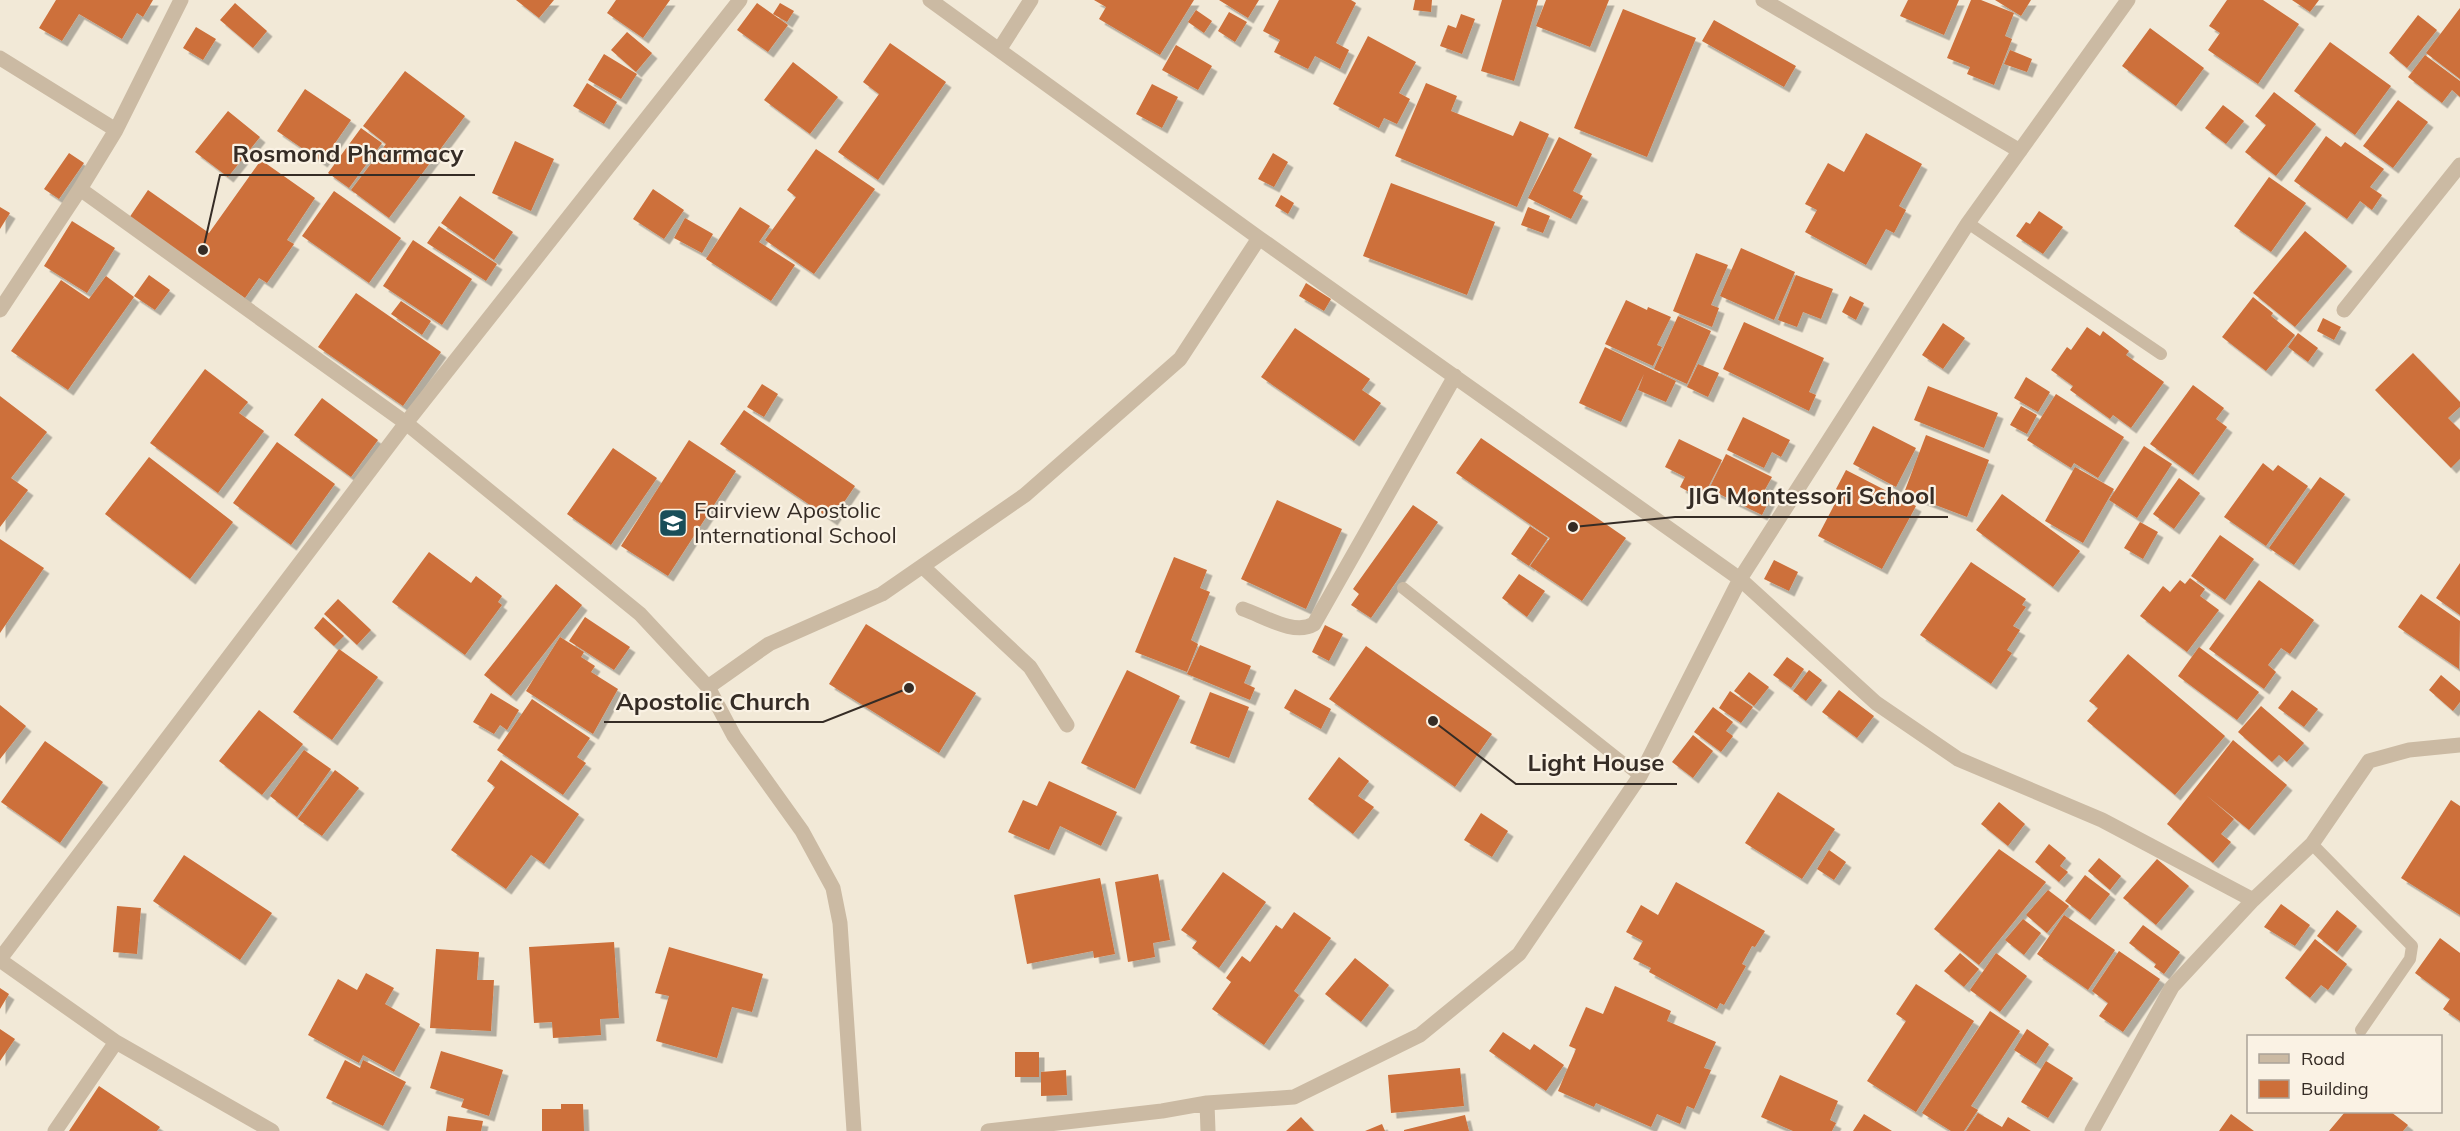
<svg xmlns="http://www.w3.org/2000/svg" width="2460" height="1131" viewBox="0 0 2460 1131" font-family="Mulish,sans-serif">
  <defs>
    <filter id="shadow"><feDropShadow dx="5.5" dy="5.5" stdDeviation="0" flood-color="#0004"/></filter>
  </defs>
  <rect width="100%" height="100%" fill="#f2e9d7"/>
  <path fill="#cd6f3a" filter="url(#shadow)" d="M56 0H153L143 17 137 13 122 39 79 14 62 41 39 28Z
    M516 0H554L539 18Z
    M616 0H670L643 38 607 13Z
    M1094 0H1194L1160 55 1099 19 1106 7Z
    M1219 0H1259L1248 18Z
    M1279 0H1351L1356 3 1336 43 1349 50 1340 69 1315 56 1308 69 1274 52 1280 40 1263 31Z
    M1415 0H1432L1431 12 1413 10Z
    M1502 0H1538L1514 81 1481 71Z
    M1546 0H1609L1590 47 1536 26Z
    M1908 0H1959L1944 35 1900 16Z
    M1971 0H1981L2014 13 2005 36 2012 39 1994 85 1967 74 1970 67 1947 58Z
    M1995 0H2031L2021 16Z
    M2227 0H2263L2299 24 2258 84 2208 50 2220 33 2209 26Z
    M2292 0H2319L2310 12Z
    M235 3 267 31 253 48 220 20Z
    M757 3 788 25 768 52 737 30Z
    M780 3 794 11 787 22 773 14Z
    M2460 8V79L2426 53Z
    M1623 9 1696 38 1647 157 1574 128Z
    M1196 10 1212 21 1204 33 1188 22Z
    M1229 12 1247 22 1235 42 1218 31Z
    M1461 14 1475 19 1462 54 1440 46 1448 25 1456 28Z
    M2418 15 2437 30 2407 68 2389 53Z
    M1714 20 1796 66 1784 87 1702 41Z
    M196 27 216 39 203 60 183 48Z
    M2150 28 2204 68 2176 106 2122 66Z
    M627 32 652 53 636 72 611 50Z
    M1368 36 1416 62 1399 93 1410 99 1397 124 1384 118 1379 128 1333 104Z
    M2330 42 2391 86 2355 135 2294 91Z
    M890 43 946 82 878 180 838 152 879 94 863 82Z
    M1176 45 1212 66 1198 90 1162 70Z
    M2010 50 2032 59 2027 72 2004 64Z
    M604 54 637 74 621 99 588 80Z
    M2425 55 2460 81V97L2452 90 2442 103 2408 77Z
    M793 62 838 97 810 134 764 100Z
    M405 71 465 116 389 218 351 190 386 144 363 126Z
    M587 83 617 102 604 124 573 106Z
    M1426 83 1457 96 1451 111 1513 136 1520 121 1549 134 1517 207 1395 156Z
    M1152 84 1178 97 1162 128 1136 114Z
    M305 89 351 120 322 162 277 131Z
    M2274 92 2316 124 2276 176 2245 152 2266 125 2255 116Z
    M2398 100 2428 122 2393 168 2363 146Z
    M2223 105 2244 121 2226 144 2205 128Z
    M228 111 260 137 228 177 195 152Z
    M361 128 382 143 349 188 328 173Z
    M1866 133 1922 164 1899 206 1906 210 1894 233 1886 229 1866 265 1805 232 1817 210 1805 204 1828 163 1844 172Z
    M2326 136 2341 147 2345 142 2384 169 2370 187 2382 195 2372 210 2360 201 2347 219 2294 181Z
    M1559 137 1592 154 1573 191 1583 196 1571 219 1528 198Z
    M515 141 554 159 531 211 492 193Z
    M816 149 875 189 814 274 765 240 796 197 787 190Z
    M69 153 84 163 59 199 44 189Z
    M1273 153 1288 162 1274 187 1258 179Z
    M261 160 315 198 287 240 294 244 267 283 259 278 245 298 129 218 148 190 209 233Z
    M2269 177 2306 203 2271 252 2234 226Z
    M1391 183 1495 222 1467 295 1363 256Z
    M653 189 684 210 664 239 633 219Z
    M334 191 401 238 369 283 302 236Z
    M1281 195 1294 203 1288 214 1275 206Z
    M460 196 513 232 494 260 441 223Z
    M0 207 10 213 0 229Z
    M740 207 770 226 759 242 795 265 771 301 706 259Z
    M1528 207 1550 216 1543 233 1521 225Z
    M2039 211 2063 227 2043 254 2016 236 2026 222 2030 224Z
    M685 218 713 234 702 253 674 238Z
    M72 221 115 248 87 293 44 266Z
    M439 226 497 264 486 281 427 243Z
    M2305 231 2347 266 2295 327 2253 293Z
    M413 240 472 279 442 325 383 286Z
    M1741 248 1795 272 1774 320 1720 296Z
    M1696 253 1728 265 1711 305 1719 308 1712 327 1673 311Z
    M149 275 170 290 155 310 134 296Z
    M1796 275 1833 289 1821 319 1803 312 1797 327 1778 320Z
    M106 276 134 297 68 390 11 351 61 280 89 299Z
    M1306 283 1331 299 1324 311 1299 296Z
    M356 293 441 352 403 406 318 347Z
    M1850 296 1864 303 1856 320 1842 312Z
    M2253 297 2273 313 2271 316 2295 335 2266 371 2222 337Z
    M1626 300 1647 310 1648 307 1671 317 1657 345 1662 347 1653 366 1605 344Z
    M401 301 431 321 422 335 391 314Z
    M1678 316 1711 331 1687 384 1654 369Z
    M2323 318 2341 327 2334 340 2317 331Z
    M1744 322 1824 358 1809 392 1816 395 1809 411 1723 369Z
    M1943 323 1965 338 1943 369 1922 355Z
    M2087 327 2100 336 2103 331 2129 351 2126 355 2164 382 2131 428 2113 415 2110 419 2070 390 2073 386 2051 370 2067 347 2071 350Z
    M1295 328 1370 379 1362 390 1381 403 1354 441 1261 377Z
    M2298 333 2318 348 2308 362 2288 347Z
    M1605 347 1676 381 1666 402 1638 390 1644 374 1621 422 1579 403Z
    M2413 353 2460 402V407L2448 418 2460 430V459L2451 468 2375 390Z
    M1698 364 1719 373 1708 397 1687 387Z
    M205 369 248 402 239 413 264 431 218 493 150 443Z
    M2026 377 2050 392 2038 412 2014 398Z
    M762 384 778 394 764 417 747 407Z
    M2193 385 2224 408 2216 419 2227 427 2193 475 2150 444Z
    M1928 386 1998 413 1984 448 1914 420Z
    M2056 394 2124 437 2098 478 2074 463 2071 468 2027 440Z
    M0 396 47 432 11 478 28 490 0 527Z
    M322 398 378 440 351 477 294 435Z
    M2021 406 2037 415 2027 434 2010 425Z
    M744 410 855 486 832 520 720 444Z
    M1743 417 1790 440 1781 457 1772 452 1764 468 1727 450Z
    M1873 426 1916 448 1896 487 1853 464Z
    M1926 435 1989 460 1967 517 1904 493Z
    M1481 438 1626 538 1582 601 1530 566 1550 538 1456 473Z
    M1679 439 1722 460 1702 499 1680 487 1685 477 1665 467Z
    M689 440 736 471 668 576 621 546Z
    M277 442 335 484 291 545 233 503Z
    M2144 446 2172 464 2137 518 2109 500Z
    M613 448 657 478 611 545 567 514Z
    M1726 454 1772 477 1762 495 1770 499 1762 515 1709 489Z
    M149 457 233 522 190 579 105 514Z
    M2263 463 2273 471 2278 465 2308 486 2266 546 2224 517Z
    M2075 467 2114 489 2083 543 2045 521Z
    M1846 470 1916 506 1882 569 1818 536 1841 492 1836 489Z
    M2320 477 2345 494 2294 565 2269 548Z
    M2179 478 2200 493 2174 529 2153 514Z
    M2002 494 2080 551 2053 587 1976 530Z
    M1277 500 1342 529 1306 609 1241 579Z
    M1413 505 1438 522 1371 618 1351 605 1359 594 1353 589Z
    M2140 522 2158 532 2143 559 2124 548Z
    M1530 526 1548 538 1529 566 1511 554Z
    M2220 535 2254 559 2225 600 2191 576Z
    M0 539 44 568 0 633Z
    M429 552 471 583 476 576 502 596 498 602 502 605 465 655 392 602Z
    M1174 557 1207 570 1200 588 1210 592 1191 640 1198 644 1187 672 1135 652Z
    M1774 560 1798 572 1789 591 1764 579Z
    M1971 562 2026 599 2022 605 2026 607 2013 626 2020 630 2007 650 2012 653 1991 684 1920 635Z
    M2460 563V615L2436 598Z
    M1519 574 1545 591 1527 617 1502 598Z
    M2190 578 2205 589 2200 596 2219 610 2187 652 2140 616 2163 586 2170 592 2180 580 2185 584Z
    M2259 580 2314 620 2290 654 2281 648 2268 665 2276 672 2264 689 2209 649Z
    M556 584 582 605 511 696 484 675Z
    M2421 594 2460 621 2459 669 2398 627Z
    M338 599 371 630 357 645 324 614Z
    M323 617 344 636 334 646 314 628Z
    M585 617 630 647 614 670 569 641Z
    M866 624 976 693 939 753 829 684Z
    M1325 625 1343 634 1329 661 1312 652Z
    M560 637 584 652 581 657 595 666 591 672 618 689 593 734 526 691Z
    M1200 645 1251 666 1244 683 1255 688 1250 700 1187 674Z
    M1366 646 1492 734 1455 787 1329 699Z
    M2199 647 2259 692 2237 720 2178 676Z
    M339 649 378 677 332 740 293 712Z
    M2128 654 2225 736 2175 795 2087 721 2098 708 2089 701Z
    M1787 657 1804 669 1791 688 1773 675Z
    M1127 670 1180 696 1135 789 1081 763Z
    M1809 670 1822 680 1806 701 1793 691Z
    M1749 672 1769 687 1754 706 1734 691Z
    M2441 675 2460 691V702L2453 711 2429 690Z
    M1295 689 1331 709 1321 729 1284 708Z
    M1839 690 1874 716 1857 738 1822 712Z
    M2292 690 2318 709 2304 727 2278 708Z
    M1730 691 1753 707 1741 723 1719 708Z
    M1210 692 1249 707 1229 758 1190 743Z
    M491 693 519 710 507 730 500 725 494 734 473 722Z
    M532 699 590 738 577 757 586 763 563 795 497 750Z
    M0 705 26 726 0 759Z
    M2261 706 2304 743 2287 762 2279 755 2272 762 2238 732Z
    M1713 707 1733 722 1726 731 1733 736 1721 752 1694 732Z
    M259 710 303 744 262 795 219 761Z
    M1693 735 1713 751 1693 778 1672 762Z
    M2233 740 2287 785 2249 830 2206 795 2234 819 2221 834 2231 842 2213 863 2167 824Z
    M45 741 103 782 60 843 1 802Z
    M304 750 331 769 297 817 270 796Z
    M1339 757 1369 781 1358 796 1374 807 1353 834 1308 799Z
    M501 760 579 814 544 864 531 855 506 889 451 850 495 787 487 781Z
    M335 770 359 788 322 836 298 819Z
    M1049 781 1117 812 1101 846 1060 826 1049 850 1008 832 1023 800 1037 806Z
    M1778 792 1835 829 1802 879 1745 843Z
    M2451 800 2460 806V915L2401 878Z
    M1999 802 2025 824 2008 846 1981 824Z
    M1481 813 1508 831 1492 857 1464 840Z
    M2049 844 2066 858 2060 866 2068 872 2059 882 2035 862Z
    M1999 849 2046 882 1979 965 1934 929Z
    M1829 850 1846 862 1834 880 1817 869Z
    M184 855 272 913 240 960 153 901Z
    M2099 858 2121 876 2110 890 2088 871Z
    M2157 859 2189 886 2156 925 2123 898Z
    M1223 872 1266 902 1219 968 1192 948 1197 941 1181 930Z
    M1158 874 1170 940 1153 943 1155 957 1128 962 1115 882Z
    M2085 875 2110 894 2090 920 2065 901Z
    M1100 878 1115 954 1094 958 1093 951 1027 964 1014 895Z
    M1676 882 1765 931 1755 947 1752 946 1742 964 1746 966 1724 1005 1720 1003 1717 1009 1649 972 1651 968 1633 959 1643 941 1626 932 1641 905 1658 915Z
    M2048 890 2069 906 2047 933 2026 915Z
    M2281 904 2310 925 2295 946 2264 927Z
    M117 906 141 908 137 954 113 952Z
    M2337 910 2357 926 2337 952 2317 936Z
    M1294 912 1331 938 1294 991 1299 995 1264 1045 1212 1009 1231 982 1226 978 1242 956 1250 962 1276 925 1282 929Z
    M2064 915 2115 950 2088 990 2037 954Z
    M2023 919 2041 933 2024 955 2005 940Z
    M2143 925 2180 952 2164 974 2154 967 2156 964 2129 943Z
    M2440 938 2460 953V1021L2443 1009 2450 999 2415 973Z
    M2315 939 2347 964 2328 990 2321 985 2310 998 2285 978Z
    M614 942 619 1018 600 1019 601 1035 553 1038 552 1022 534 1023 529 947Z
    M669 947 763 974 752 1012 732 1007 717 1058 656 1041 669 996 655 993Z
    M436 949 479 952 477 980H494L491 1031 430 1028Z
    M2119 951 2160 979 2123 1032 2099 1016 2108 1003 2092 991Z
    M1960 953 1979 969 1964 987 1944 971Z
    M1996 953 2027 976 2000 1012 1970 990Z
    M1355 958 1389 985 1361 1022 1325 994Z
    M366 973 394 988 385 1004 420 1024 394 1072 363 1055 359 1063 308 1035 338 979 357 990Z
    M1916 984 1974 1021 1916 1112 1867 1081 1906 1021 1896 1014Z
    M1615 986 1671 1011 1667 1021 1716 1042 1704 1068 1711 1070 1694 1109 1687 1106 1680 1124 1657 1114 1651 1127 1596 1103 1594 1107 1558 1091 1576 1049 1569 1046 1586 1007 1603 1014Z
    M0 988 9 994 0 1009Z
    M1990 1011 2020 1031 1971 1106 1978 1110 1964 1131H1951L1922 1113Z
    M0 1029 15 1039 0 1061Z
    M2027 1029 2049 1044 2036 1064 2014 1050Z
    M1503 1032 1530 1050 1534 1044 1564 1065 1546 1091 1489 1051Z
    M441 1051 503 1070 489 1116 461 1107 464 1099 430 1088Z
    M1015 1052H1039V1077H1015Z
    M345 1060 360 1068 363 1060 406 1082 383 1126 326 1098Z
    M2046 1061 2073 1078 2048 1118 2021 1102Z
    M1460 1068 1464 1106 1391 1113 1388 1075Z
    M1066 1070 1067 1095 1041 1096V1072Z
    M1780 1075 1838 1101 1830 1120 1836 1123 1832 1131H1793L1761 1117Z
    M99 1086 160 1127 157 1131H69Z
    M561 1104H583L584 1131H542V1109H561Z
    M2345 1112H2391L2408 1125 2403 1131H2329Z
    M1978 1113 2002 1127 2008 1117 2031 1131H1966Z
    M1864 1114 1892 1131H1853Z
    M2231 1114 2254 1131H2219Z
    M1465 1115 1469 1131H1404V1130Z
    M448 1116 483 1121 481 1131H446Z
    M1301 1117 1314 1131H1286Z
    M1382 1124 1385 1131H1365Z"/>
  <g fill="none" stroke-linecap="round" stroke-linejoin="round">
    <path stroke="#cbbaa3" stroke-width="12" d="M1968 223 2161 354
      M1403 588 1640 776
      M2312 844 2412 946 2410 959 2361 1030"/>
    <path stroke="#cbbaa3" stroke-width="15" d="M930 0 1259 238 1740 579 1876 703 1958 759 2102 820 2253 900
      M1763 0 2020 151
      M999 50 1031 0
      M0 58 116 130
      M80 189 406 423 640 614 708 687 734 736 802 831 833 888 840 923 854 1131
      M0 310 80 189 116 130 181 0
      M2344 310 2460 165
      M922 566 1030 667 1067 725
      M1243 609C1264 616 1294 636 1314 624L1455 376
      M708 687 769 644 882 594 1025 495 1180 359 1259 238
      M0 959 406 423 740 0
      M0 960 116 1042 272 1131
      M1207 1103 1208 1131
      M55 1131 116 1042
      M988 1131 1162 1111 1207 1103 1294 1097 1420 1035 1519 954 1640 776 1740 579 1968 223 2128 0
      M2092 1131 2172 987 2253 900 2312 844 2369 761 2409 750 2460 745"/>
  </g>
  <defs>
    <g id="school-square" transform="scale(1.5)"><rect x="-9" y="-9" width="18" height="18" rx="4" fill="#194e59" stroke="#faf2e4"/><path d="M0-5L7-2L0 1L-7-2ZM-4 1L0 2.5L4 1V4Q0 6-4 4Z" fill="#fff"/></g>
  </defs>
  <g fill-rule="evenodd">
    <use href="#school-square" x="673" y="523"/>
  </g>
  <g text-anchor="middle" dominant-baseline="central" stroke-width="4.5" stroke-linejoin="round" paint-order="stroke">
    <g font-size="22" fill="#352c25" stroke="#faf2e4" text-anchor="start">
      <text x="694" y="510">Fairview Apostolic<tspan x="694" dy="25">International School</tspan></text>
    </g>
  </g>
  <path fill="none" stroke="#352c25" stroke-width="2" d="M203 250L220 175H475M1573 527L1675 517H1948M909 688L823 722H604M1433 721L1516 784H1677"/>
  <g fill="#352c25" stroke="#faf2e4" stroke-width="2">
    <circle cx="203" cy="250" r="6"/>
    <circle cx="1573" cy="527" r="6"/>
    <circle cx="909" cy="688" r="6"/>
    <circle cx="1433" cy="721" r="6"/>
  </g>
  <g font-size="24" text-anchor="middle" font-weight="bold" fill="#352c25" stroke="#faf2e4" stroke-width="4.5" stroke-linejoin="round" paint-order="stroke">
    <text x="348" y="162">Rosmond Pharmacy</text>
    <text x="1811" y="504">JIG Montessori School</text>
    <text x="713" y="710">Apostolic Church</text>
    <text x="1596" y="771">Light House</text>
  </g>
  <rect x="2247" y="1035" width="195" height="78" fill="#faf2e4" stroke="#aba398" stroke-width="1.5"/>
  <rect x="2259" y="1054" width="30" height="9" fill="#cbbaa3" stroke="#aba398" stroke-width="1.5"/>
  <text x="2301" y="1065" font-size="18" fill="#352c25">Road</text>
  <rect x="2259" y="1080" width="30" height="18" fill="#cd6f3a" stroke="#aba398" stroke-width="1.5"/>
  <text x="2301" y="1095" font-size="18" fill="#352c25">Building</text>
</svg>
